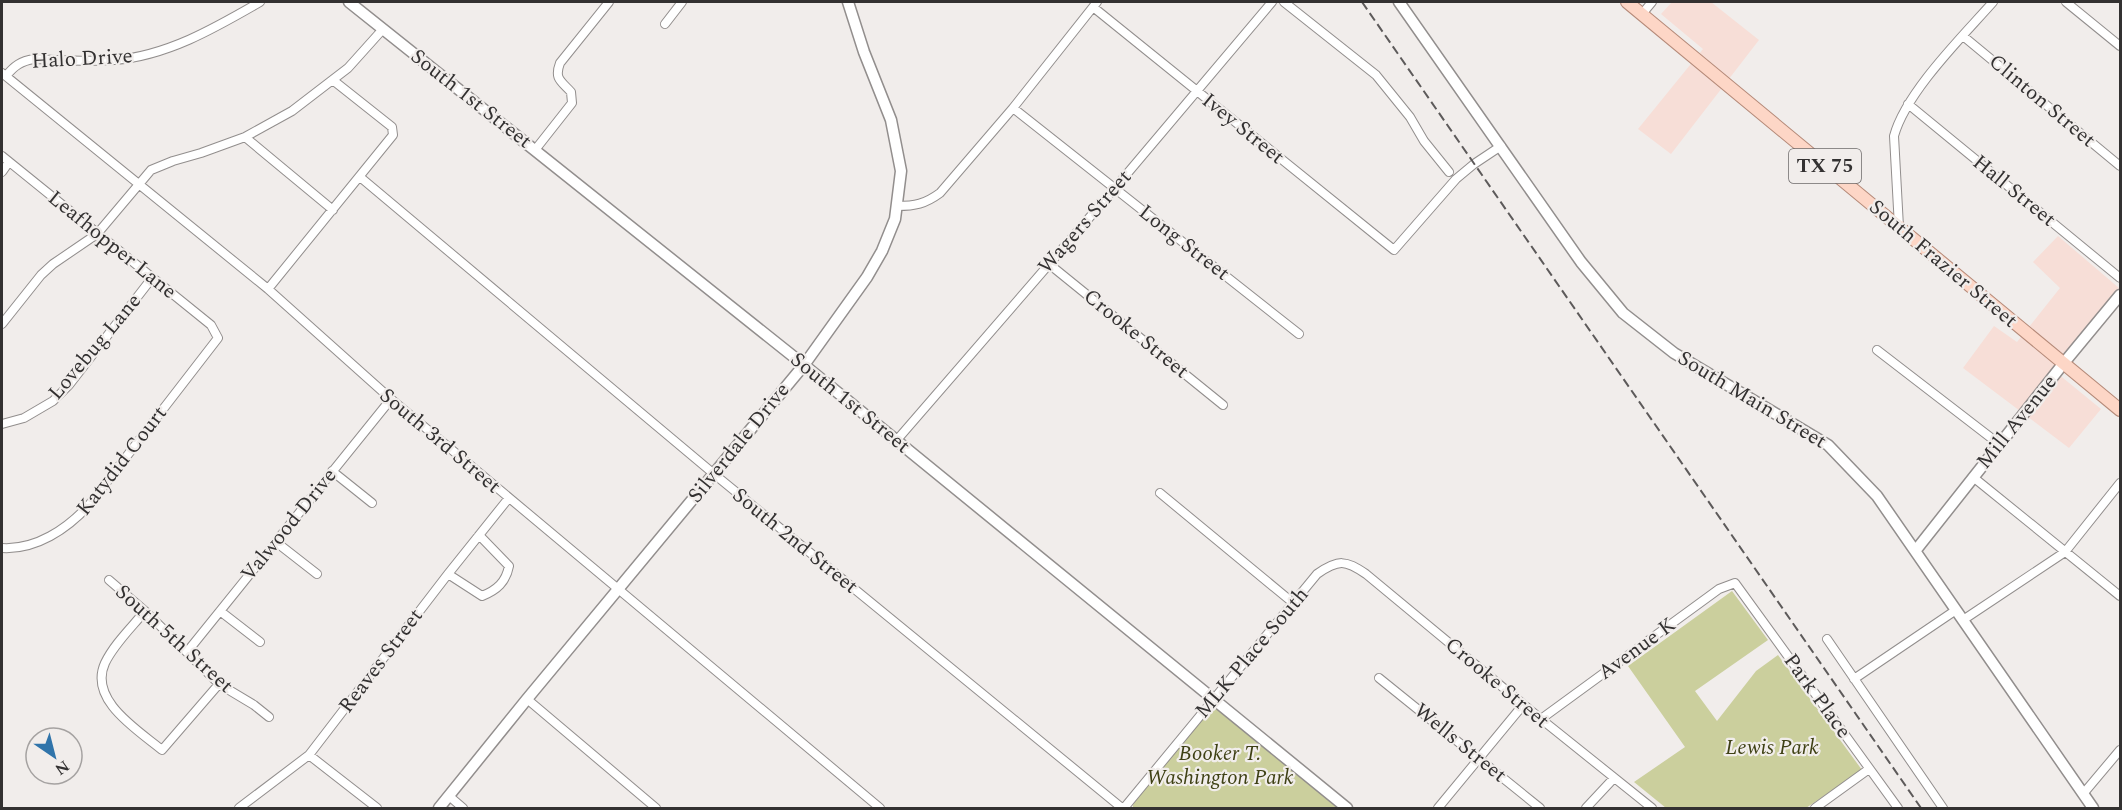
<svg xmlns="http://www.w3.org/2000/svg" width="2122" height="810" viewBox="0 0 2122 810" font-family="Spectral,serif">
  <rect width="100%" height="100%" fill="#f1edeb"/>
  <path fill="#f7ded7" d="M1672 2H1711L1759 40 1671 154 1638 129 1703 49 1661 14Z
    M2058 236 2119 288 2052 369 2101 409 2069 448 1963 368 1994 326 2017 342 2060 288 2033 262Z"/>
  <path fill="#cbcf9d" d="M1732 591 1768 640 1695 691 1717 721 1756 671 1778 655 1862 770 1806 808H1666L1634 782 1685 747 1628 666Z
    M1216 709 1221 712 1338 808H1133V805L1139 796 1205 716Z"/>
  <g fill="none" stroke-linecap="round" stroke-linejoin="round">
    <g stroke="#928e8d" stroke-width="10">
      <path id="street" d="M1284 2 1376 75 1410 117 1424 141 1449 172
        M2066 2 2120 46
        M1093 7 1394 250 1456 179 1474 164 1501 146
        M1642 14 1652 2
        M665 24 682 2
        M1963 36 2120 166
        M2 73 268 289 391 399 880 808
        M6 76C14 66 21 61 34 59 61 60 87 62 114 60 167 56 215 28 260 2
        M1908 104 2120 278
        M1013 108 1299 334
        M245 137 333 210
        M535 150 572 103 571 92C561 81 554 79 560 63L609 2
        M2 156 211 325 218 338 89 505C67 529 36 550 2 548
        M2 172 9 162
        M360 177 714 474 1122 808
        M897 206C915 206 925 204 940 193L1013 108 1097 2
        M1899 227 1894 136C1906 92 1963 36 1993 2
        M1049 264 1223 405
        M268 289 393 135 392 127 334 81
        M2 324 41 275 53 264 97 234 151 170 173 161 201 153 245 137 292 111 348 68 383 29
        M1877 350 1999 444
        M2 424 24 418 53 401 69 385 152 278
        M896 441 1115 188 1272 2
        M332 471 372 503
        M1973 477 2120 596
        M1160 493 1292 602
        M276 542 317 574
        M448 574 482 596C497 590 506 582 509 566L479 535
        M109 580 145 611 219 684 254 705 269 717
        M145 611C132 627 114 644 105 663 88 700 138 730 162 750L219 684
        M220 611 260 642
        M1963 620 2065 552 2120 483
        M1827 639 1943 808
        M187 652 391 399
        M1379 678 1540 808
        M1854 679 1956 610
        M527 699 656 808
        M1541 719 1719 589 1735 583 1898 808
        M309 755 377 808
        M2083 794 2120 750
        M449 796 463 808
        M239 808 309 755 448 574 508 499
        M1124 808 1317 574C1339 559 1345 560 1366 574L1541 719 1652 808
        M1438 808 1523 705
        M1586 808 1614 778
        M1815 808 1869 769"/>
    </g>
    <g stroke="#928e8d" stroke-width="13">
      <path id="secondary" d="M349 2 804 365 1347 808
        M1399 2 1581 262 1623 313 1674 353 1828 445 1877 496 2093 808
        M1916 550 2063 364 2120 295
        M439 808 527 699 804 365 867 277 882 251 895 219 901 171 891 120 864 52 848 2"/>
    </g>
    <g stroke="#b58a79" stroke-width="14">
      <path id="primary" d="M1627 2 2120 410"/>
    </g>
    <use href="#street" stroke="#fff" stroke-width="8"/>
    <use href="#secondary" stroke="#fff" stroke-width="10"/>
    <use href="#primary" stroke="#fdd6c6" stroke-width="12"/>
    <path stroke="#5d5a5a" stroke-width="2" stroke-dasharray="9 4.5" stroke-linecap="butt" d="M1362 2 1921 808"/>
  </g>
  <g text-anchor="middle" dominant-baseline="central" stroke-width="4.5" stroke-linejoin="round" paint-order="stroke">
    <rect fill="#f1edeb" stroke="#6c6969" stroke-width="1.5" x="1789" y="149" width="72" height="34" rx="4.5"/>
    <g font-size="20" font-weight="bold" fill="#333131">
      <text x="1825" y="166">TX 75</text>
    </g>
    <g font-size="21" fill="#333131" stroke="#f1edeb">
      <text transform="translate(82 59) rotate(-3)">Halo Drive</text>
      <text transform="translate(471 99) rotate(38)">South 1st Street</text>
      <text transform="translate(2042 101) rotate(40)">Clinton Street</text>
      <text transform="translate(1243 129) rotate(39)">Ivey Street</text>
      <text transform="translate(2014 191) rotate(39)">Hall Street</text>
      <text transform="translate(1085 222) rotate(-49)">Wagers Street</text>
      <text transform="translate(1184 243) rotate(38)">Long Street</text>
      <text transform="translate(112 245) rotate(39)">Leafhopper Lane</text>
      <text transform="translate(1943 264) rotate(40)">South Frazier Street</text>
      <text transform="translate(1136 334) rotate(39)">Crooke Street</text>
      <text transform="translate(95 347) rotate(-50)">Lovebug Lane</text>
      <text transform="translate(1752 400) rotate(31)">South Main Street</text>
      <text transform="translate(850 403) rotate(39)">South 1st Street</text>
      <text transform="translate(2017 422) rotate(-51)">Mill Avenue</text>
      <text transform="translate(440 441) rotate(40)">South 3rd Street</text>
      <text transform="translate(739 443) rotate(-51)">Silverdale Drive</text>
      <text transform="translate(122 461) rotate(-52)">Katydid Court</text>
      <text transform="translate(289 525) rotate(-51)">Valwood Drive</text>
      <text transform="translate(795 541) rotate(39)">South 2nd Street</text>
      <text transform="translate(174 639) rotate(42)">South 5th Street</text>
      <text transform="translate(1637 649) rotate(-36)">Avenue K</text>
      <text transform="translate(1252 653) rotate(-50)">MLK Place South</text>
      <text transform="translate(381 661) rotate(-53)">Reaves Street</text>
      <text transform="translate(1497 683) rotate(40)">Crooke Street</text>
      <text transform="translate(1817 696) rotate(54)">Park Place</text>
      <text transform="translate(1460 743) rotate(39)">Wells Street</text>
    </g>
    <g font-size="21" font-style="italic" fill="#3e4014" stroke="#f1edeb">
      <text x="1772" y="748">Lewis Park</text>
      <text x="1220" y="754">Booker T.<tspan x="1220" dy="24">Washington Park</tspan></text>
    </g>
  </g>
  <rect width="2122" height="810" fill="none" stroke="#333131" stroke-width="6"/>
  <g transform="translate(54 756) rotate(145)"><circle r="28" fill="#f1edeb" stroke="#a5a2a1" stroke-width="1.5"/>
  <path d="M0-4.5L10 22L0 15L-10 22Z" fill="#3074aa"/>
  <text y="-9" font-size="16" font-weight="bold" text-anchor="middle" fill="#333131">N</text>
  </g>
</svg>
